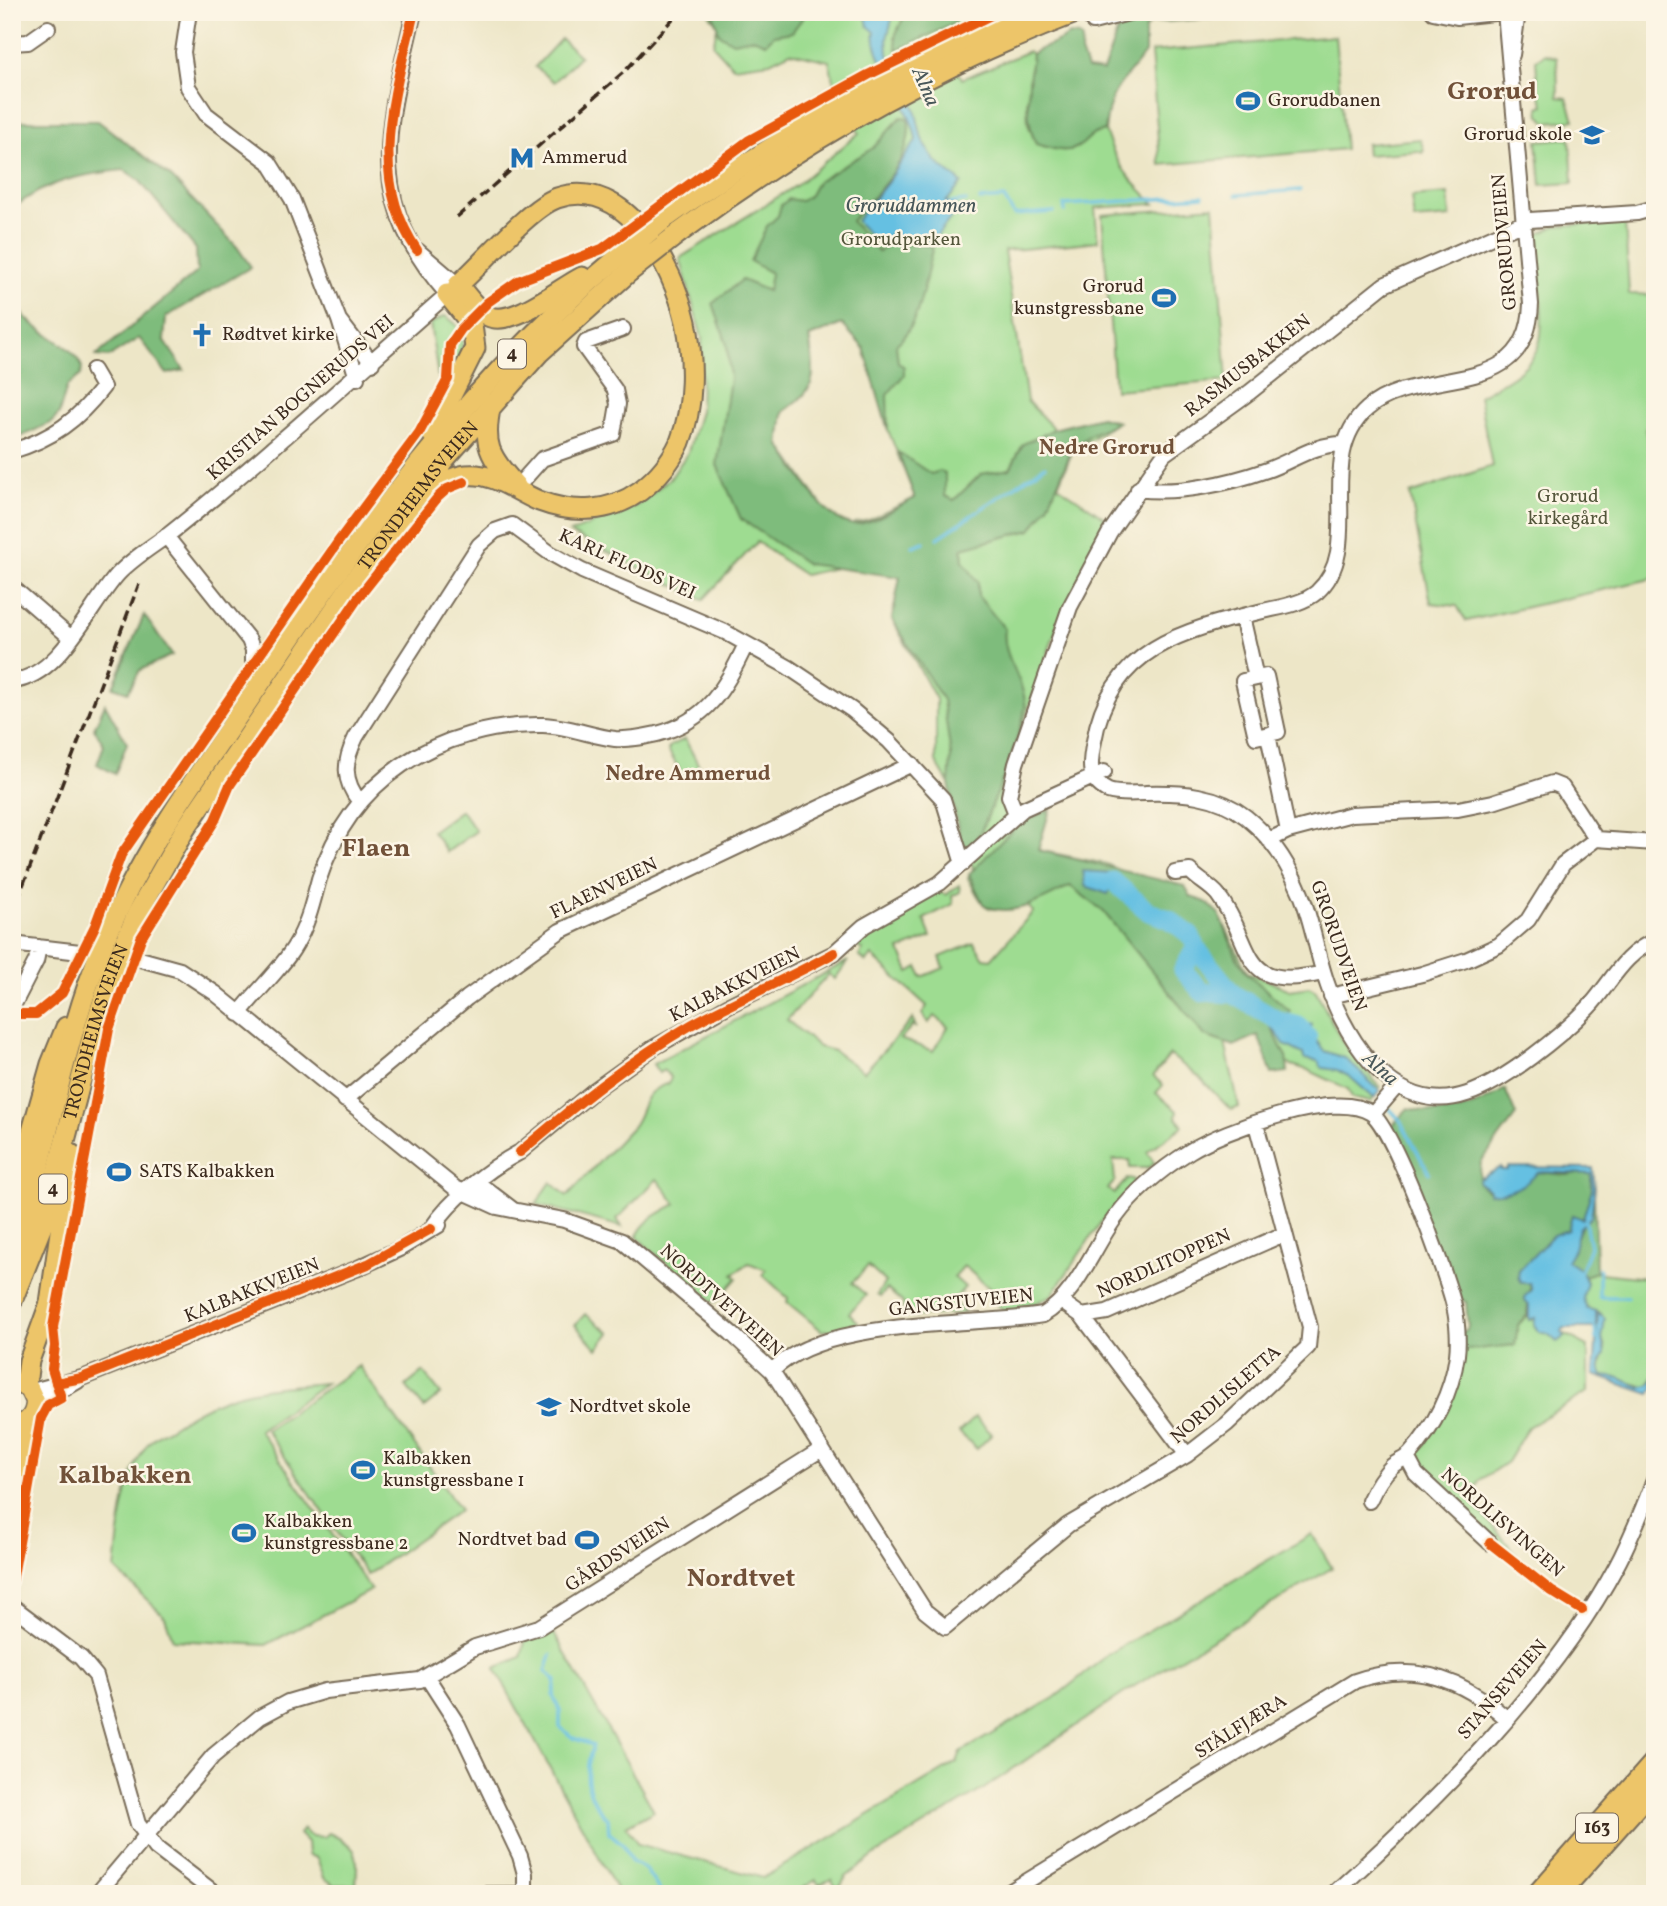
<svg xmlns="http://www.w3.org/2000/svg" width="1667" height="1906" viewBox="0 0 1667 1906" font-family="Vollkorn,serif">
  <rect width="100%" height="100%" fill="#fcf5e5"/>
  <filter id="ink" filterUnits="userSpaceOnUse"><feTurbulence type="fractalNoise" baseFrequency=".0143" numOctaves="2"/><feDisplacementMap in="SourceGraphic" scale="14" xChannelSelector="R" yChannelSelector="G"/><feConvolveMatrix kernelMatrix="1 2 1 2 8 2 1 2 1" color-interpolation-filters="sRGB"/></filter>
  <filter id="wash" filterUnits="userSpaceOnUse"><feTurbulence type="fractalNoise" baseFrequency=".00686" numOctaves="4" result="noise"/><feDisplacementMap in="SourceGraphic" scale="28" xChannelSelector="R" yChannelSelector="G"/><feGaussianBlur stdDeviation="1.57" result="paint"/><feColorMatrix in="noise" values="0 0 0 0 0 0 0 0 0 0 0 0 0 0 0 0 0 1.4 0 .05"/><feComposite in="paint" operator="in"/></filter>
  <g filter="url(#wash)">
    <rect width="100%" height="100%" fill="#ede6c7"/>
    <path fill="#9edc91" stroke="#6c8358" stroke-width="2" d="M707 12H987L940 34 962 79 1029 51 1032 54 1027 104 1028 124 1036 144C1048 147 1064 154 1076 148 1090 141 1086 134 1105 131 1117 166 1129 179 1155 204L1095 208 1098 241 1004 251 1027 401 1054 429 1101 417 1118 422 1073 450 1058 486 1110 521 1060 619 1030 703 1000 802 1018 824 1050 809 1038 850 1106 864 1219 914 1247 972 1290 990 1309 987 1316 991 1343 1043 1380 1087 1371 1102 1352 1098 1348 1089 1308 1070 1275 1060 1258 1035 1207 1037 1225 1043 1239 1107 1231 1110 1201 1079 1170 1055 1153 1076 1163 1085 1156 1093 1177 1111 1176 1117 1183 1126 1147 1152 1155 1164 1147 1168H1130L1129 1160H1113L1115 1181 1108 1189 1114 1194 1127 1179H1133L1135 1183 1101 1222 1052 1295 1023 1310 1005 1311 994 1302 996 1294 964 1266 954 1277 965 1287 953 1301 965 1313 903 1317V1303L887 1289 880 1297 877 1295 885 1282 868 1266 852 1283 866 1295 849 1313 858 1322 856 1327 822 1331 787 1302 788 1298 763 1275 766 1270 749 1263 733 1274 737 1278 717 1301 712 1302 644 1244 637 1236C645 1219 661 1212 676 1204L657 1179 617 1219 622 1227 536 1204 551 1182 567 1196 633 1126C647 1106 639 1093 669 1083L671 1077 663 1070 659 1073 653 1064 848 961 835 979 829 974 787 1020 819 1047 834 1051 864 1072 913 1019 916 1028 913 1025 900 1039 933 1051 948 1027 935 1016 928 1023 922 1014 927 1006 872 956 866 962 859 956 863 950 855 945 876 927 937 891 946 895 959 885 960 892 952 896 953 904 924 919 931 937 900 950 909 972 918 967 922 977 944 968 940 957 974 943 984 958 991 959 1033 912 1028 906C987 907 990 921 968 878L973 869 969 849 949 784 936 762V699L892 619 900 577 852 565 855 523 869 520 915 498 888 430 864 348 842 324 809 337C815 380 819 386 783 412L779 443 828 514 850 524 845 566 804 575 757 542 703 600 570 533 640 504 672 476 688 452 700 411 702 338 680 258 797 185 859 133 835 88 829 61 790 52 770 62 733 67 713 45 718 24Z
      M1335 36 1345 149 1160 165 1151 52Z
      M561 39 580 56 554 82 535 67Z
      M1545 54 1557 58 1558 97 1567 98 1574 120 1546 122 1540 115 1539 107 1544 105 1538 91 1536 60Z
      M1570 138 1573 183 1541 185 1537 141Z
      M1420 139 1424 150 1422 153 1418 151 1367 155 1366 144Z
      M1448 194 1450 217 1414 220 1411 197Z
      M1214 206 1227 381 1115 390 1102 215Z
      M1625 221 1629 294 1655 295V427L1645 429 1655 470V578L1466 621 1457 606 1431 603 1410 494 1492 466 1479 396C1500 384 1532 370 1539 344 1546 322 1537 261 1535 236L1555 226Z
      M445 316C471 331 464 351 453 374L438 376 430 324Z
      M685 739 700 768 684 778 668 750 670 746Z
      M461 810 476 831 447 852 432 831Z
      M1591 1272 1655 1279V1376L1647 1387 1603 1376 1600 1371 1605 1348 1602 1339V1315C1596 1310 1577 1308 1581 1293 1583 1289 1586 1287 1587 1283L1585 1276Z
      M585 1314 610 1333 597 1349 575 1325Z
      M1527 1315 1529 1320 1535 1318 1534 1325 1539 1332 1565 1334 1588 1346V1392L1528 1427 1507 1462 1480 1480 1475 1489 1474 1500 1478 1509 1516 1554 1515 1558C1482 1528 1435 1499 1414 1460L1450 1405 1460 1351 1518 1325Z
      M359 1366 460 1510 367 1575 266 1430Z
      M423 1372 441 1394 424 1408 406 1386Z
      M326 1383 259 1430 371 1590 266 1645 173 1640 165 1617 115 1569C119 1530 123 1478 147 1445 152 1437 165 1431 173 1426 228 1389 262 1388 326 1383Z
      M975 1417 992 1434 977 1449 959 1432Z
      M1312 1534 1332 1568 1136 1685 985 1788 875 1855 846 1877 838 1890 831 1879 819 1885 816 1880 793 1894H619L495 1668 521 1657 525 1641 551 1628 654 1811 626 1826 638 1844 763 1878 957 1762 961 1752 1054 1698 1109 1654Z
      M303 1829 310 1836 324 1837 329 1833C360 1848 358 1853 356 1885H335L324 1878 317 1858 308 1855 307 1842 299 1834Z"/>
    <path fill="#7ebc7b" stroke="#5c734c" stroke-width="2" d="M713 12H807L792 32 774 35 766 43 753 38 733 42 719 34Z
      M906 12H957L954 24 897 50 895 36Z
      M1150 13 1212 12 1215 18 1151 23 1145 29V53C1120 87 1110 86 1105 131 1086 134 1090 141 1076 148 1064 154 1048 147 1036 144 1023 114 1029 86 1032 54 1043 45 1057 45 1069 35L1079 36 1082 40 1081 52 1087 69 1103 71 1117 32 1125 20Z
      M901 117 908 118C916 158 876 194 851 221L879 252 889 243 933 246C924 280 922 322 896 345L898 362 904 367V375L887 395 888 430 864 348 842 324 809 337C815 380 819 386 783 412L779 444C795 466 822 519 850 524 869 527 898 506 915 498L898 452 931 474 940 471 945 473V496L954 500 981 474 1010 469 1023 444 1054 429 1101 417 1118 422 1089 435 1072 450 1048 506 1031 530 962 548 963 561 978 582V596L1005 629C1001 655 1022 676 1025 701 1028 720 984 830 972 848L961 844 949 784 951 756 943 700 892 619 900 577 807 564 741 519 717 465 730 379 727 345 713 303 742 280 768 291 771 273 750 261 767 226 778 216 781 205 789 199 801 201 810 195 817 182 873 148Z
      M12 121H98L172 178 237 247 251 267 166 317 164 340 184 370 167 374 139 338 109 357 96 356 197 272 196 249 139 180 124 170C79 175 48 180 12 209Z
      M12 294C24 334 70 337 82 367L81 375 67 386 59 414 52 422 12 441Z
      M144 615 172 655 140 670 128 692 113 687Z
      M105 704 127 743 115 774 97 764 104 745 94 728Z
      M1050 809 1038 850 1185 886 1191 897 1206 902 1219 914 1237 958 1247 973 1290 1011 1287 1017 1271 1027 1286 1057 1288 1072 1272 1074 1258 1035 1234 1046 1205 1036 1102 910 1070 886C1045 898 1010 921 983 904L969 874 1019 823Z
      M1505 1089 1516 1115 1481 1162 1479 1183 1490 1192 1538 1172 1567 1175 1590 1171 1592 1189 1583 1220 1572 1215 1568 1230 1553 1235 1519 1271 1518 1277 1521 1282 1530 1283C1532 1294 1527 1304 1527 1315L1518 1325 1515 1345 1460 1351V1335L1468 1327 1466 1302 1455 1297 1390 1128 1408 1108C1448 1117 1471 1111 1505 1089Z
      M1594 1195 1596 1272 1585 1276 1567 1261Z"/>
    <path fill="#65c0e2" stroke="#507580" stroke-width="2" d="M865 12H894L887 38 888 54 915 109 922 139 935 161 962 183 946 202H950L949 205 955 204 956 211 932 242H910L891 233 879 245 856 221 888 182 916 140C913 110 869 53 875 32L868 26Z
      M1083 871 1116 873 1108 894 1085 886Z
      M1303 1019 1308 1025 1312 1024 1310 1032 1324 1051 1345 1058 1380 1091 1374 1098 1350 1077 1337 1070 1322 1068 1318 1061 1304 1059 1303 1054 1285 1045 1273 1029Z
      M1501 1167V1170H1508V1167L1593 1168 1595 1188 1591 1217 1579 1228 1574 1249 1567 1261 1581 1270 1587 1283C1583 1296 1581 1296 1587 1309L1596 1311V1328H1564L1562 1332 1565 1336 1557 1342 1548 1334 1539 1332 1534 1325 1535 1318 1529 1320V1305L1524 1301V1297L1532 1290 1530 1283H1521L1518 1277 1519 1271 1553 1235 1568 1230 1572 1215 1583 1219 1592 1189 1591 1174 1538 1172C1527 1186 1507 1195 1489 1193L1490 1190 1479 1183V1179Z
      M1598 1313 1605 1319 1602 1339 1605 1354C1600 1360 1599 1368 1603 1376L1620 1378 1640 1387 1651 1384 1655 1376V1386L1650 1394 1594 1375Z"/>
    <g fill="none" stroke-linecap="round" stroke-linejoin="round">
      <path stroke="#65c0e2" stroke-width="3.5" d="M1236 195 1300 190
        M980 200 1004 198 1014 215 1054 212
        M950 203 966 201
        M1065 211 1064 205 1203 196
        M938 538 1045 466
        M913 546 924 542
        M1387 1106 1400 1120 1429 1173
        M1599 1269V1297H1628
        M1581 1270 1590 1247 1585 1221
        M1595 1328 1596 1339
        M551 1655 546 1671 556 1681 553 1696 560 1710V1727L573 1738 593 1745C583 1773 585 1798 608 1818L609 1833 623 1844 632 1862 645 1869 662 1894"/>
      <path stroke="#65c0e2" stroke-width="19" d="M1113 881 1149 912 1169 919 1190 935 1200 953 1233 994 1279 1021 1299 1026 1308 1038
        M1196 947 1183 970 1202 992 1233 994"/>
    </g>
  </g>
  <g filter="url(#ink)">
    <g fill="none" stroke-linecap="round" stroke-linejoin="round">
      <path stroke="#c9c0a5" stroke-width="14" stroke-dasharray="14 7" stroke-linecap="butt" d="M80 952 140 959"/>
      <g stroke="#796c59" stroke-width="18">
        <path id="minor" d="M189 12 183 52 188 87 206 114 269 162 292 199 339 320
          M414 12C388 127 362 196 447 294
          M1433 12 1457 17 1503 12
          M1505 12 1531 304C1528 404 1419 363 1367 409 1312 458 1367 547 1317 592 1303 604 1280 607 1263 611 1185 630 1110 647 1094 741 1090 762 1086 779 1108 791 1120 795 1132 793 1145 793 1181 792 1217 794 1246 817 1271 837 1289 865 1301 894 1313 924 1317 956 1328 986 1347 1043 1397 1118 1467 1094 1504 1082 1561 1036 1588 1008 1609 986 1624 952 1655 941
          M1093 22 1133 12
          M12 43 28 42 48 28
          M1512 55 1518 12
          M357 378 339 320 372 363
          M12 451C52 439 78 420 103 387L93 370
          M517 487 542 459 613 434 618 404 615 390 584 347 586 342 623 329
          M1138 489C1178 495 1230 483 1267 470 1295 460 1313 444 1344 444
          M166 536 249 640 253 650V666
          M12 587 71 638
          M1242 616 1256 678
          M1266 676 1278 732 1256 737 1243 681Z
          M12 681C60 677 89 606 118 574 133 558 150 548 168 535 190 518 212 499 234 481 310 417 383 350 458 285L417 250
          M1268 735 1288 831
          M360 802C342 780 344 761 356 737L479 545 495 531 512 525 550 553 582 571 725 632 788 667 852 710 889 741 943 799 963 864
          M1016 814 1009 796 1016 764 1070 607 1110 532 1164 454 1250 392 1384 285 1530 220 1637 213 1655 208
          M1269 840 1288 831 1352 814 1458 809 1493 802 1552 783 1562 787 1596 839
          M1175 873 1190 871C1198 880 1211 886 1218 895 1257 947 1237 993 1323 973
          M12 944 80 952
          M140 959 180 970 215 993 455 1188 497 1207 564 1220 622 1241 731 1333 772 1371 925 1611 945 1627 1068 1525 1187 1455 1227 1424 1308 1347 1310 1327 1256 1124
          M1331 996 1422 974 1466 960 1499 945 1528 920 1563 864 1596 839 1655 843
          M12 1008 36 961 39 947
          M239 1014C257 990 282 969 296 944 308 924 313 901 319 879 334 832 361 793 402 765 442 738 494 724 543 725 568 726 591 736 615 739 630 740 643 737 657 734 707 721 726 688 746 644
          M345 1100 467 998 560 931 912 764
          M1373 1114 1397 1086
          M478 1183 512 1209
          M431 1229C451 1199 488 1169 520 1152L596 1089 653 1048 729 1005 834 953 864 926 940 883 1023 809 1104 772
          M1061 1301 1082 1316 1107 1312 1284 1234
          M1082 1316 1187 1455
          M772 1371C825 1317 970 1327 1043 1315 1076 1296 1093 1248 1115 1218 1134 1192 1163 1168 1190 1151 1224 1130 1335 1089 1371 1113 1393 1128 1445 1271 1453 1302 1457 1317 1459 1339 1457 1355 1452 1392 1434 1427 1410 1454 1405 1459 1398 1461 1392 1466 1382 1476 1375 1488 1369 1501
          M32 1391 82 1378 356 1269 399 1249 439 1225
          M35 1406 78 1381
          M1407 1457 1416 1474 1490 1543
          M12 1606 81 1658 96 1676 138 1824 156 1848 216 1894
          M427 1677 458 1725 520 1856 525 1874V1894
          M97 1894 213 1756 260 1717 288 1702 325 1691 420 1680 475 1647 539 1627 822 1449
          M487 1894H519
          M1006 1894 1355 1681C1413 1661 1462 1678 1506 1718
          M1333 1894C1434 1803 1553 1685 1617 1565 1632 1537 1643 1507 1655 1478"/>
      </g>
      <g stroke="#796c59" stroke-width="21">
        <path id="major" d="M12 1381 29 1388 35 1401C35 1416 27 1424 12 1426
          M12 1484 20 1464 28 1420"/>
      </g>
      <g stroke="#796c59" stroke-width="23">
        <g id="highway">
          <path d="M666 218C782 135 902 67 1033 12"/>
          <path d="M679 233C802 142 935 66 1078 12"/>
          <path d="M491 404C482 446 489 455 516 486"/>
          <path d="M432 434 475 348 472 325 447 294"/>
          <path d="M422 494C435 487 450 477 466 475 494 472 515 491 539 501 573 514 610 513 640 491 657 478 671 462 680 442 694 407 694 360 686 322 673 266 626 175 557 198 529 208 483 263 458 285 467 295 476 310 488 316 512 328 560 288 582 277"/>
          <path d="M12 1202 51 1064 66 1027"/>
          <path d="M12 1257 26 1218C51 1125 68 1028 105 940 141 852 198 775 251 697 360 536 468 381 620 256"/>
          <path id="s1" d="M12 1301 44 1221 95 1026 112 973 137 914 185 829 353 582 443 461 539 353 629 272"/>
          <path d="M26 1385 29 1361 50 1303 71 1154"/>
          <path d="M1537 1894 1655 1761"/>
          <path d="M1559 1894 1655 1786"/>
        </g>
      </g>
      <use href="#minor" stroke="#fff" stroke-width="14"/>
      <use href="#major" stroke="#edc569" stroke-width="18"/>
      <use href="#highway" stroke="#edc569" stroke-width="19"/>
      <path stroke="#3b2a1e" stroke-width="3.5" stroke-dasharray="10 5" stroke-linecap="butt" d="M457 217 626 70 679 12
        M12 914 139 584"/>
      <g stroke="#796c59" stroke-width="23" stroke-linecap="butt">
        <path id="highway-bridge" d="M620 256 666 218
          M629 272 679 233"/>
      </g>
      <use href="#highway-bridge" stroke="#edc569" stroke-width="19"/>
      <g stroke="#fcf5e5" stroke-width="15">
        <path id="cycleway" d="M414 12C395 93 366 176 417 250
          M12 1014H36L62 993 95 926 121 855 338 542 419 433 448 379 450 345 461 329 488 302 518 281 602 249 748 141 868 75 997 12
          M520 1152C574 1106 629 1061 691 1025 738 999 788 979 834 953
          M56 1383 82 1378 368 1264 431 1229
          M1490 1543 1551 1591 1582 1610
          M12 1582 41 1418 48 1405 61 1398 52 1369 55 1346 53 1327 109 1029 141 938 215 820 230 785 358 598 438 497 447 489 464 482"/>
      </g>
      <use href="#cycleway" stroke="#e8590c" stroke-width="10"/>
    </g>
  </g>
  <defs>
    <g id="stadium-bare" transform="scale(1.89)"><path d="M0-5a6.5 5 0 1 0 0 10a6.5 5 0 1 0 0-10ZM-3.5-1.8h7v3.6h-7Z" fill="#1f6fb2" stroke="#fcf5e5" stroke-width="2.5" paint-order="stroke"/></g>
    <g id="school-bare" transform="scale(1.89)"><path d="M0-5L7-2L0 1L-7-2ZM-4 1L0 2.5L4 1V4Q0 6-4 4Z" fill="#1f6fb2" stroke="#fcf5e5" stroke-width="2.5" paint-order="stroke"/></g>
    <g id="metro-bare" transform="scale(1.89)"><path d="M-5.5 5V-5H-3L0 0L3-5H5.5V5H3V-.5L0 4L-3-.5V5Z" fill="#1f6fb2" stroke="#fcf5e5" stroke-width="2.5" paint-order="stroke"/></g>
    <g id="church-bare" transform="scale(1.89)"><path d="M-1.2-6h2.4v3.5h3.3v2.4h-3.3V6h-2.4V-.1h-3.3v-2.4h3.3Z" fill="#1f6fb2" stroke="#fcf5e5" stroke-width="2.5" paint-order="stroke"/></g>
  </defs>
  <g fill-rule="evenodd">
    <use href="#stadium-bare" x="1248" y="101"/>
    <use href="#school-bare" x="1592" y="135"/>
    <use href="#metro-bare" x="522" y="158"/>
    <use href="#stadium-bare" x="1164" y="298"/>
    <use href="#church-bare" x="202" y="335"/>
    <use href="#stadium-bare" x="119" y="1172"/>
    <use href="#school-bare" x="549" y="1407"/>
    <use href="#stadium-bare" x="363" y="1470"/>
    <use href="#stadium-bare" x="244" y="1533"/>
    <use href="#stadium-bare" x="587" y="1540"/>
  </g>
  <g text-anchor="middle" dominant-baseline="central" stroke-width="5" stroke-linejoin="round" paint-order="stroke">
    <g fill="#fcf5e5" stroke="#75675a" stroke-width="2">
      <rect x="498" y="339.5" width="28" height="29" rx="5"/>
      <rect x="39" y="1174.5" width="28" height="29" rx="5"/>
      <rect x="1576" y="1813.5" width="42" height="29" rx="5"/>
    </g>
    <g font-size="18" font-weight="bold" fill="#3b2a1e">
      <text x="512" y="354">4</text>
      <text x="53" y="1189">4</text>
      <text x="1597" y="1828">163</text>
    </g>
    <g font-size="19" fill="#3b2a1e" stroke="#fcf5e5" text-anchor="start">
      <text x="1268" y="101">Grorudbanen</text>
      <text x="1572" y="135" text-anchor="end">Grorud skole</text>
      <text x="542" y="158">Ammerud</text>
      <text x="1144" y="287" text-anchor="end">Grorud<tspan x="1144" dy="22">kunstgressbane</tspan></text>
      <text x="222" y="335">Rødtvet kirke</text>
      <text x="139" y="1172">SATS Kalbakken</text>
      <text x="569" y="1407">Nordtvet skole</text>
      <text x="383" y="1459">Kalbakken<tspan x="383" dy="22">kunstgressbane 1</tspan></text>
      <text x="264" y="1522">Kalbakken<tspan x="264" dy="22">kunstgressbane 2</tspan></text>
      <text x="567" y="1540" text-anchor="end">Nordtvet bad</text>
    </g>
    <g font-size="19" fill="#54563b" stroke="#fcf5e5">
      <text x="901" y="240">Grorudparken</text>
      <text x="1568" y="497">Grorud<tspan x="1568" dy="22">kirkegård</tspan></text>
    </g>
    <g font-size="19" fill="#3b2a1e" stroke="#fcf5e5">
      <text transform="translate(1505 242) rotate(-95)">GRORUDVEIEN</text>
      <text transform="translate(1248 366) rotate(-38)">RASMUSBAKKEN</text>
      <text transform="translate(301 398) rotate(-41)">KRISTIAN BOGNERUDS VEI</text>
      <text stroke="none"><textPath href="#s1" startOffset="912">TRONDHEIMSVEIEN</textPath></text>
      <text transform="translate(627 565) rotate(24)">KARL FLODS VEI</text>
      <text transform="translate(604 889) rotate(-26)">FLAENVEIEN</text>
      <text transform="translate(1338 946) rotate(71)">GRORUDVEIEN</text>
      <text transform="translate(735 985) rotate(-27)">KALBAKKVEIEN</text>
      <text stroke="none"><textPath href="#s1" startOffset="282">TRONDHEIMSVEIEN</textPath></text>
      <text transform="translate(1164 1264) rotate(-24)">NORDLITOPPEN</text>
      <text transform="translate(252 1291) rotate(-22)">KALBAKKVEIEN</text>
      <text transform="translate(721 1301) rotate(42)">NORDTVETVEIEN</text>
      <text transform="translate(961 1303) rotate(-6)">GANGSTUVEIEN</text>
      <text transform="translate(1226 1395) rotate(-41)">NORDLISLETTA</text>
      <text transform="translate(1502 1523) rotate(41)">NORDLISVINGEN</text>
      <text transform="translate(618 1555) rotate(-33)">GÅRDSVEIEN</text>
      <text transform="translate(1503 1690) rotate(-49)">STANSEVEIEN</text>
      <text transform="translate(1241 1727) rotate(-32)">STÅLFJÆRA</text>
    </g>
    <g font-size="21" font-style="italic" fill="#485759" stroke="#fcf5e5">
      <text transform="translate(925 87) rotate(67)">Alna</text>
      <text x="911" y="206">Groruddammen</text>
      <text transform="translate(1380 1069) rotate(42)">Alna</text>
    </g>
    <g font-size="21" font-weight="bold" fill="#715139" stroke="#fcf5e5">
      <text x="1107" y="448">Nedre Grorud</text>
      <text x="688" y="774">Nedre Ammerud</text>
    </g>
    <g font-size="26" font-weight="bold" fill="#715139" stroke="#fcf5e5">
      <text x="1492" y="92">Grorud</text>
      <text x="376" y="849">Flaen</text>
      <text x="125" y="1476">Kalbakken</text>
      <text x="741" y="1579">Nordtvet</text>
    </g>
  </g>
  <rect width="1667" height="1906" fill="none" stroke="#fcf5e5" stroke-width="42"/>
</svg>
